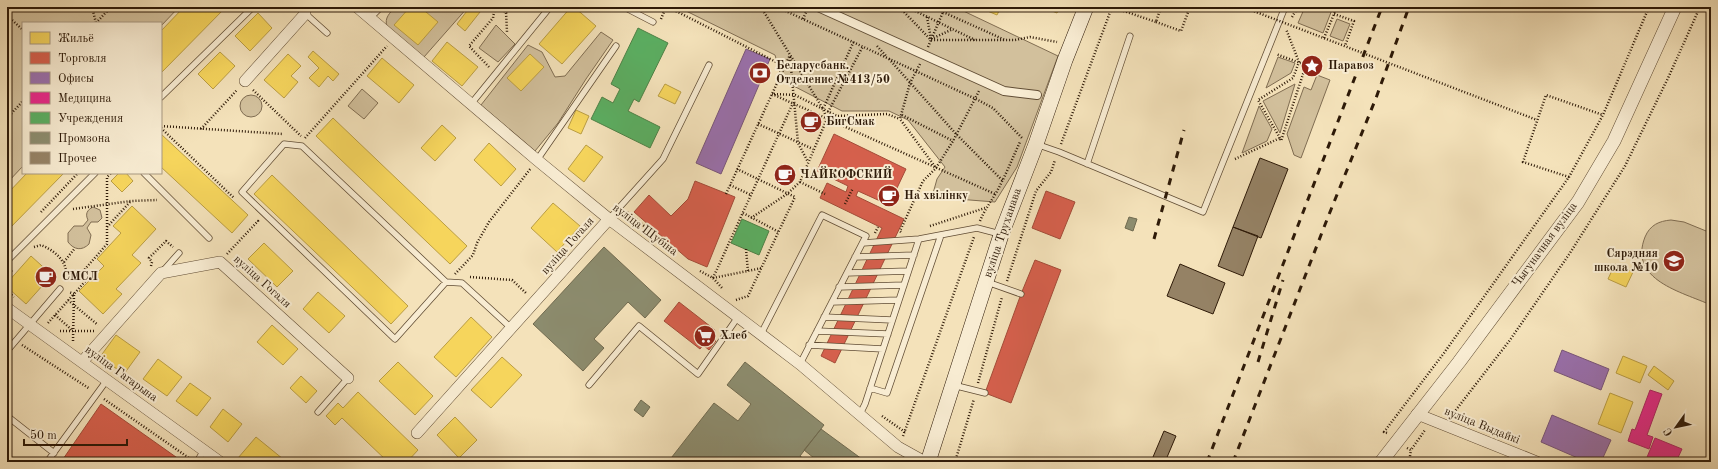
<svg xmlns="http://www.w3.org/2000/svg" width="1718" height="469" viewBox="0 0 1718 469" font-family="'Old Standard TT',serif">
  <rect width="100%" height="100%" fill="#f4e2ba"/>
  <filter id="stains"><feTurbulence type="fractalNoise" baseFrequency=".005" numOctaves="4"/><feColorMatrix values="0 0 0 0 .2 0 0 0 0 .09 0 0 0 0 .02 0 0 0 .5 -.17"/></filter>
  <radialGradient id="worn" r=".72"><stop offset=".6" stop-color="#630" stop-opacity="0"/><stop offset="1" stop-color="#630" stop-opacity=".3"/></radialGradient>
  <path fill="#d2c09c" stroke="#806d52" d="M7 7H179L161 26V23H23V166L7 183Z
    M395 7H468L424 57 387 26C384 18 390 13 395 7Z
    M678 7H955L1058 56 1017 167 995 202 932 197 937 179 945 167 908 120 889 111H842L782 80 775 55Z
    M1305 7H1333L1323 33 1298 23Z
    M1337 19 1350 24 1343 41 1330 36Z
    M496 25 515 44 498 62 479 48Z
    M601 32 613 40 586 79 558 123 535 151 481 105 528 45 542 52 555 77 565 76Z
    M1278 57 1295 63 1291 73 1266 88Z
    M1317 75 1330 80 1301 158 1294 155 1287 134 1304 87 1311 90Z
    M1295 84 1280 133 1263 101Z
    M362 89 378 103 364 119 348 106Z
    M240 106a11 11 0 1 1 22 0a11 11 0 1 1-22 0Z
    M1259 106 1272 129 1267 141 1242 153Z
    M93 207 100 210 102 218 98 222H91L87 228 91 235 89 244C82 251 74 250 68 242V233L74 226H83L88 220C85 214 87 210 93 207Z
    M1671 220 1684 222 1711 233V305C1682 292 1628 280 1645 237 1650 225 1659 221 1671 220Z"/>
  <path fill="#f6d55c" stroke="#ba9d43" d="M184 7H226L161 73V31Z
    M410 7H420L438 22 418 45 394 25Z
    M470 7H484L465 31 457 24Z
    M571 7H574L596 26 562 64 539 44Z
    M978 7H1001L997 15Z
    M1042 7H1060L1057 13Z
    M258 13 272 28 250 51 235 36Z
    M447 42 478 67 462 86 432 61Z
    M313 51 339 74 333 81 328 76 319 87 309 78 319 68 308 57Z
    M220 52 235 66 213 89 198 74Z
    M288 54 301 66 291 76 298 82 284 98 264 80Z
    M530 54 544 67 521 91 507 78Z
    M382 58 414 85 399 103 367 76Z
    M665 84 681 92 675 104 658 96Z
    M576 110 589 116 581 134 568 128Z
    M333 118 467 246 450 264 316 136Z
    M442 125 456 138 435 161 421 148Z
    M161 134 248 215 232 233 161 167Z
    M489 143 516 169 501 186 474 160Z
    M586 145 603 157 584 182 568 169Z
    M27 173H64L7 231V194Z
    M119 173H126L133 181 122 192 111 181Z
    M272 175 408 306 391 324 254 194Z
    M553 203 580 226 557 252 531 228Z
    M132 206 156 229 132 255 141 263 116 289 122 294 103 314 79 291 104 266 97 259 121 233 113 226Z
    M264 243 293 271 277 287 248 259Z
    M31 256 52 275 26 304 7 287V283Z
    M1615 264 1633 272 1626 287 1608 279Z
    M318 292 345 316 329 333 303 309Z
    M471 317 492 337 456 377 434 357Z
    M272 325 298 349 283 365 257 342Z
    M116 335 140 352 124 374 100 357Z
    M1623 356 1647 366 1640 383 1616 373Z
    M502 357 522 375 491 408 471 390Z
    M158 359 182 377 167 396 143 379Z
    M398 362 433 396 415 415 379 381Z
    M1654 366 1674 381 1668 390 1648 375Z
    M301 376 317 391 306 403 290 388Z
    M190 383 211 398 197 416 176 401Z
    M358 392 418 450 407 462H388L342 418 335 425 326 416 338 403 343 408Z
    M1610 393 1633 402 1621 433 1598 424Z
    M223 409 242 424 228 442 210 427Z
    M455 417 477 440 459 458 437 435Z
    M256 437 283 459 280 462H243L238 458Z"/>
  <path fill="#d6604d" stroke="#a44b38" d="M834 134 906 169 889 205 858 191 856 196 904 219 835 363 821 356 882 228 820 198 827 183 846 192 848 186 817 171Z
    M695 181 735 197 707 267 688 259 634 212 649 195 671 216 688 199Z
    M1046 191 1075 202 1060 239 1032 228Z
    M1035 260 1061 270 1011 403 985 393 1021 294Z
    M679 302 715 330 710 337 716 341 709 350 703 345 700 349 664 321Z
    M101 404 183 462H61Z"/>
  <path fill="#9970ab" stroke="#79567a" d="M746 49 770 59 721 174 696 163Z
    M1562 350 1609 369 1601 390 1554 371Z
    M1552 415 1611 440 1601 462H1587L1541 442Z"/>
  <path fill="#e7298a" stroke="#b02463" d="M1650 390 1662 394 1647 435 1653 437 1649 449 1628 441 1632 429 1635 430Z
    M1655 438 1682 449 1676 462H1645Z"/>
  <path fill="#5aae61" stroke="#4d8246" d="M638 28 668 43 639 102 634 99 628 111 660 127 650 148 591 119 602 97 613 103 620 89 611 84Z
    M786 166 794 169 789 182 780 178Z
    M742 219 769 231 759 255 731 243Z"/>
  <path fill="#8c8c6e" stroke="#706a4f" d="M1129 217 1137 219 1133 231 1125 228Z
    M604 247 661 300 645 318 628 302 594 339 604 348 583 371 533 324Z
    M745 362 824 425 800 456 808 462H668L714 403 738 421 751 404 727 385Z
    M641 400 650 407 643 417 634 410Z
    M821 429 866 462H819L804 450Z"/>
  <path fill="#958265" stroke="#2e1a08" d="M1260 158 1288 169 1261 238 1233 227Z
    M1233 227 1258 236 1243 276 1218 266Z
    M1180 264 1225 283 1213 314 1167 296Z
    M1164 431 1176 436 1165 462 1153 457Z"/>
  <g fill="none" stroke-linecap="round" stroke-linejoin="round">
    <g stroke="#604c34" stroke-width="7">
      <path id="service" d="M298 7 327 33
        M624 7 653 22
        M370 18 381 7
        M161 97 253 7
        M471 104 550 7
        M1036 144 1059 152 1203 212 1285 7
        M537 160 616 46
        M1087 164 1130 36
        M144 173 209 238
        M609 219 663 159 709 65
        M863 243 919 239 977 228 1000 234
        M855 257 914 255
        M7 261 95 173
        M163 271 179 253
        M847 273 908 271
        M446 282 395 339 242 192 284 144 302 146 446 282 462 283 511 328
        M987 282 1021 294
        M839 287 904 285
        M832 302 899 300
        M824 317 892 320
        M817 331 888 334
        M761 334 822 215 866 236 800 364
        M809 345 883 349
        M7 351 60 289
        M589 385 639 326 698 374 738 317
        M953 385 985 393
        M870 388 887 393 941 235
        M318 412 348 378
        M860 414 865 404 919 239
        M7 416 54 453
        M47 462 107 380
        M197 462 204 450"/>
    </g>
    <g stroke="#604c34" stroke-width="10">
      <path id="pedestrian" d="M818 7 1004 91 1037 95"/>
    </g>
    <g stroke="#604c34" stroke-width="12">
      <path id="minor" d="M357 7 537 160 609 219 800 364 898 447 925 462
        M245 81 305 14
        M7 308 220 462
        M82 362 161 273 220 262 348 378
        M1417 414 1537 462
        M417 433 609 219"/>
    </g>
    <g stroke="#604c34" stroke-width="14">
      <path id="tertiary" d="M1381 462 1459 362 1578 202 1614 141 1675 7"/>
    </g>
    <g stroke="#2e1a08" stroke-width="16">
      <path id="secondary" d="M928 462 1001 235 1036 144 1065 60 1086 7"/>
    </g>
    <path stroke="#2e1a08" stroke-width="2.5" stroke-dasharray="1 2" stroke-linecap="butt" d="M92 7 96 23
      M496 7 506 12 507 32
      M668 7 784 66
      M761 7 823 109
      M777 7 976 99 993 108 1022 138
      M893 7 904 12 906 7
      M907 7 975 40
      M932 7 1005 40
      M1112 7 1156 22 1161 7
      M506 12 510 7
      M904 12 931 40H1015L1030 37 1057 42
      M1334 14 1354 21 1345 46
      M7 17 12 20 23 30
      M927 17 931 39
      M1292 17 1298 7
      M661 19 666 7
      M803 19 808 8
      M1156 22 1181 31 1190 7
      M96 23 111 7
      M1324 38 1337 7
      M931 39 953 29
      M877 46 886 56
      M928 47 943 12
      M790 57 798 143 808 162
      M889 59 957 135 1003 181
      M920 64 910 83 900 119 936 168
      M489 67 469 46 493 18 495 7
      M253 90 301 136
      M772 94 995 194
      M774 94 795 95 837 116 887 114 900 119
      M828 112 863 46
      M902 115 953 141
      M7 118 23 101
      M758 124 813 149
      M161 126 283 134
      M161 128 234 198
      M201 129 237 90
      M305 138 387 46
      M1280 138 1258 100 1293 78 1299 62 1286 29
      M1061 144 1112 7
      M1235 159 1280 138 1281 141 1306 65 1276 54
      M1569 177 1523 162 1546 95 1603 115
      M800 182 825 194
      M730 185 751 195
      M726 194 790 55
      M845 204 853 188
      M73 209 131 201 157 200
      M41 212 78 173
      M627 212 676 252
      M743 213 779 232
      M751 218 787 194 800 182 827 119 823 109 854 41
      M980 221C984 211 990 203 996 193 1005 177 1012 159 1020 142
      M930 226 985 208
      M107 227 131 201
      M901 232 900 231 923 181 936 168 953 141 979 91
      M875 233 878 227
      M34 247 41 245C54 250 72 264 64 281
      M746 249 748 272
      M227 254 258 221 256 220
      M64 262 75 248
      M151 266 152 262 149 258 166 241 173 247
      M700 271 713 278 723 289
      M455 274 473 255 477 243 489 222 531 168
      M7 275 13 269
      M470 277 512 280 527 294
      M713 278 793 103
      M713 278 762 268
      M1007 281 1036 191 1051 172 1055 160
      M7 291 14 297
      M68 300 98 325
      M736 300 748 296 795 197 737 169
      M55 315 72 330
      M48 323 74 294 69 292
      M60 331H95
      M73 341 74 294 89 277 85 269 107 244V177L111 173
      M22 345 90 389
      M978 383 1002 297
      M104 399 189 458
      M1452 415 1510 340 1570 253 1625 166 1669 76 1700 7
      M882 416 905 432
      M1387 433 1384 432 1444 353 1569 177 1603 115 1649 7
      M903 436 974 237
      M1407 448 1411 450 1425 430
      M893 462 894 457
      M955 462 974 399
      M1409 462 1411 450"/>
    <use href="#service" stroke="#f8ecd2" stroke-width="5.5"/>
    <use href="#pedestrian" stroke="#f8ecd2" stroke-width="8"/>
    <use href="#minor" stroke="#f8ecd2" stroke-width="11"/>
    <use href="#tertiary" stroke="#f8ecd2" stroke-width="13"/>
    <use href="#secondary" stroke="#f8ecd2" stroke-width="15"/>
    <path stroke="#2e1a08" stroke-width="3" stroke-dasharray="7 7" stroke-linecap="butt" d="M1154 239 1184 130
      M1258 362 1283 280
      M1207 462 1382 7
      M1233 462 1328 217 1376 98 1409 7"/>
    <path stroke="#2e1a08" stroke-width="2.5" stroke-dasharray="1 2" stroke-linecap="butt" d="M1243 7 1537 120"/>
  </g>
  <defs>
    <g id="sight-disc" transform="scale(1.15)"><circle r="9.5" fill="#8f2418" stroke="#f8ecd2"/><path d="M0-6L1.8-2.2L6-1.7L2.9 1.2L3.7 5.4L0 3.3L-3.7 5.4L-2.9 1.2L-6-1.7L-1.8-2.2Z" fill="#fff"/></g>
    <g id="bank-disc" transform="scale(1.15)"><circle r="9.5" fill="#8f2418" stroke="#f8ecd2"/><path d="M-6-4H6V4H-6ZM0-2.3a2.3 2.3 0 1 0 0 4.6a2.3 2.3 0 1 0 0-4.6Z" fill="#fff"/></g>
    <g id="cafe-disc" transform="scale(1.15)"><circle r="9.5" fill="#8f2418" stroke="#f8ecd2"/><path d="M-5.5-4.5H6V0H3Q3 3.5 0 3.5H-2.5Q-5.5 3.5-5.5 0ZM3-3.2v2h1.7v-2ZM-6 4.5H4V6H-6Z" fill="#fff"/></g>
    <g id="school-disc" transform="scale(1.15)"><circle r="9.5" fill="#8f2418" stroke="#f8ecd2"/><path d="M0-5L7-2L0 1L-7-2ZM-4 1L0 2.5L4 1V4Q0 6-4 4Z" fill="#fff"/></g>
    <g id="supermarket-disc" transform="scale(1.15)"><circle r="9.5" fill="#8f2418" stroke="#f8ecd2"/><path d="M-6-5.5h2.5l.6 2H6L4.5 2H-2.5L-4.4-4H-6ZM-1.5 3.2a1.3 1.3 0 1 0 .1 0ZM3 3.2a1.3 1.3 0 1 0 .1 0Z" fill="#fff"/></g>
  </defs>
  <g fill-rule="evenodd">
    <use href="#sight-disc" x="1312" y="66"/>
    <use href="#bank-disc" x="760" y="73"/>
    <use href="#cafe-disc" x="811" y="122"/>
    <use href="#cafe-disc" x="785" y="175"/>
    <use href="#cafe-disc" x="889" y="196"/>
    <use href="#school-disc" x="1674" y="261"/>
    <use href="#cafe-disc" x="46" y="277"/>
    <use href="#supermarket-disc" x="705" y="336"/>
  </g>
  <g text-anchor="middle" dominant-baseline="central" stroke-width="4" stroke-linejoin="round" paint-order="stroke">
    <g font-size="12" font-weight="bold" fill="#2e1a08" stroke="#f8ecd2" text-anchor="start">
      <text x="776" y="66">Беларусбанк.<tspan x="776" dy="14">Отделение №413/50</tspan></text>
      <text x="1328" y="66">Паравоз</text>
      <text x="826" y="122">БигСмак</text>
      <text x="800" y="175">ЧАЙКОФСКИЙ</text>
      <text x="904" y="196">На хвілінку</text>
      <text x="1658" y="254" text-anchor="end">Сярэдняя<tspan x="1658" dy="14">школа №10</tspan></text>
      <text x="62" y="277">СМСЛ</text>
      <text x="720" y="336">Хлеб</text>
    </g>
    <g font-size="12" fill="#2e1a08" stroke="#f8ecd2">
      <text transform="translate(645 230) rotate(37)">вуліца Шубіна</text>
      <text transform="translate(1003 233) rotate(-71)">вуліца Труханава</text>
      <text transform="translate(1545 245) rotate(-54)">Чыгуначная вуліца</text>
      <text transform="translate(568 246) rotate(-48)">вуліца Гогаля</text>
      <text transform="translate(262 282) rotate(42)">вуліца Гогаля</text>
      <text transform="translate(121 374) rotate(36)">вуліца Гагарына</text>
      <text transform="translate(1482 426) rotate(22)">вуліца Выдайкі</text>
    </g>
  </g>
  <rect width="1718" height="469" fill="none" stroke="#f4e2ba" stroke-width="24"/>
  <rect x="8" y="8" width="1702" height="453" fill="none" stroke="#2e1a08" stroke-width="2"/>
  <rect x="12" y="12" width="1694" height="445" fill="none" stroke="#2e1a08"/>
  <rect x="22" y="22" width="140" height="152" fill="#f8ecd2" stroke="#a79881"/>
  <rect x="30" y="32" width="20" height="12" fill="#f6d55c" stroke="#a79881"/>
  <text x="58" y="42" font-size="12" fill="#2e1a08">Жильё</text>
  <rect x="30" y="52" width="20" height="12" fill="#d6604d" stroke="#a79881"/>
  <text x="58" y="62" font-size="12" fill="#2e1a08">Торговля</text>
  <rect x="30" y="72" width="20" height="12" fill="#9970ab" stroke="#a79881"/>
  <text x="58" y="82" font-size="12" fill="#2e1a08">Офисы</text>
  <rect x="30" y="92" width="20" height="12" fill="#e7298a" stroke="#a79881"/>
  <text x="58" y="102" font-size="12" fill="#2e1a08">Медицина</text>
  <rect x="30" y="112" width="20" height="12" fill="#5aae61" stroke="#a79881"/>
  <text x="58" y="122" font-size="12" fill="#2e1a08">Учреждения</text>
  <rect x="30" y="132" width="20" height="12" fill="#8c8c6e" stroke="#a79881"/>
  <text x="58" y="142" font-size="12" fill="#2e1a08">Промзона</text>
  <rect x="30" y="152" width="20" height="12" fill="#958265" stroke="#a79881"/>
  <text x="58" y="162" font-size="12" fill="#2e1a08">Прочее</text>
  <g transform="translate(1676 427) rotate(237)" stroke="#f8ecd2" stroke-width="3" paint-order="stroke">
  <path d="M0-3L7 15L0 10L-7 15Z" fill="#2e1a08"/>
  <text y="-6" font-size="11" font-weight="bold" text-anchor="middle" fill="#2e1a08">С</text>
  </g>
  <path d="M24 439v6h103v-6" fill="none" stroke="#2e1a08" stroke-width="2"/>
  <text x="30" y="439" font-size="12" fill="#2e1a08" stroke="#f8ecd2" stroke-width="3" paint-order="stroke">50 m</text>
  <rect width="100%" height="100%" filter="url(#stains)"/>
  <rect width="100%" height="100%" fill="url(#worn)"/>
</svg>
